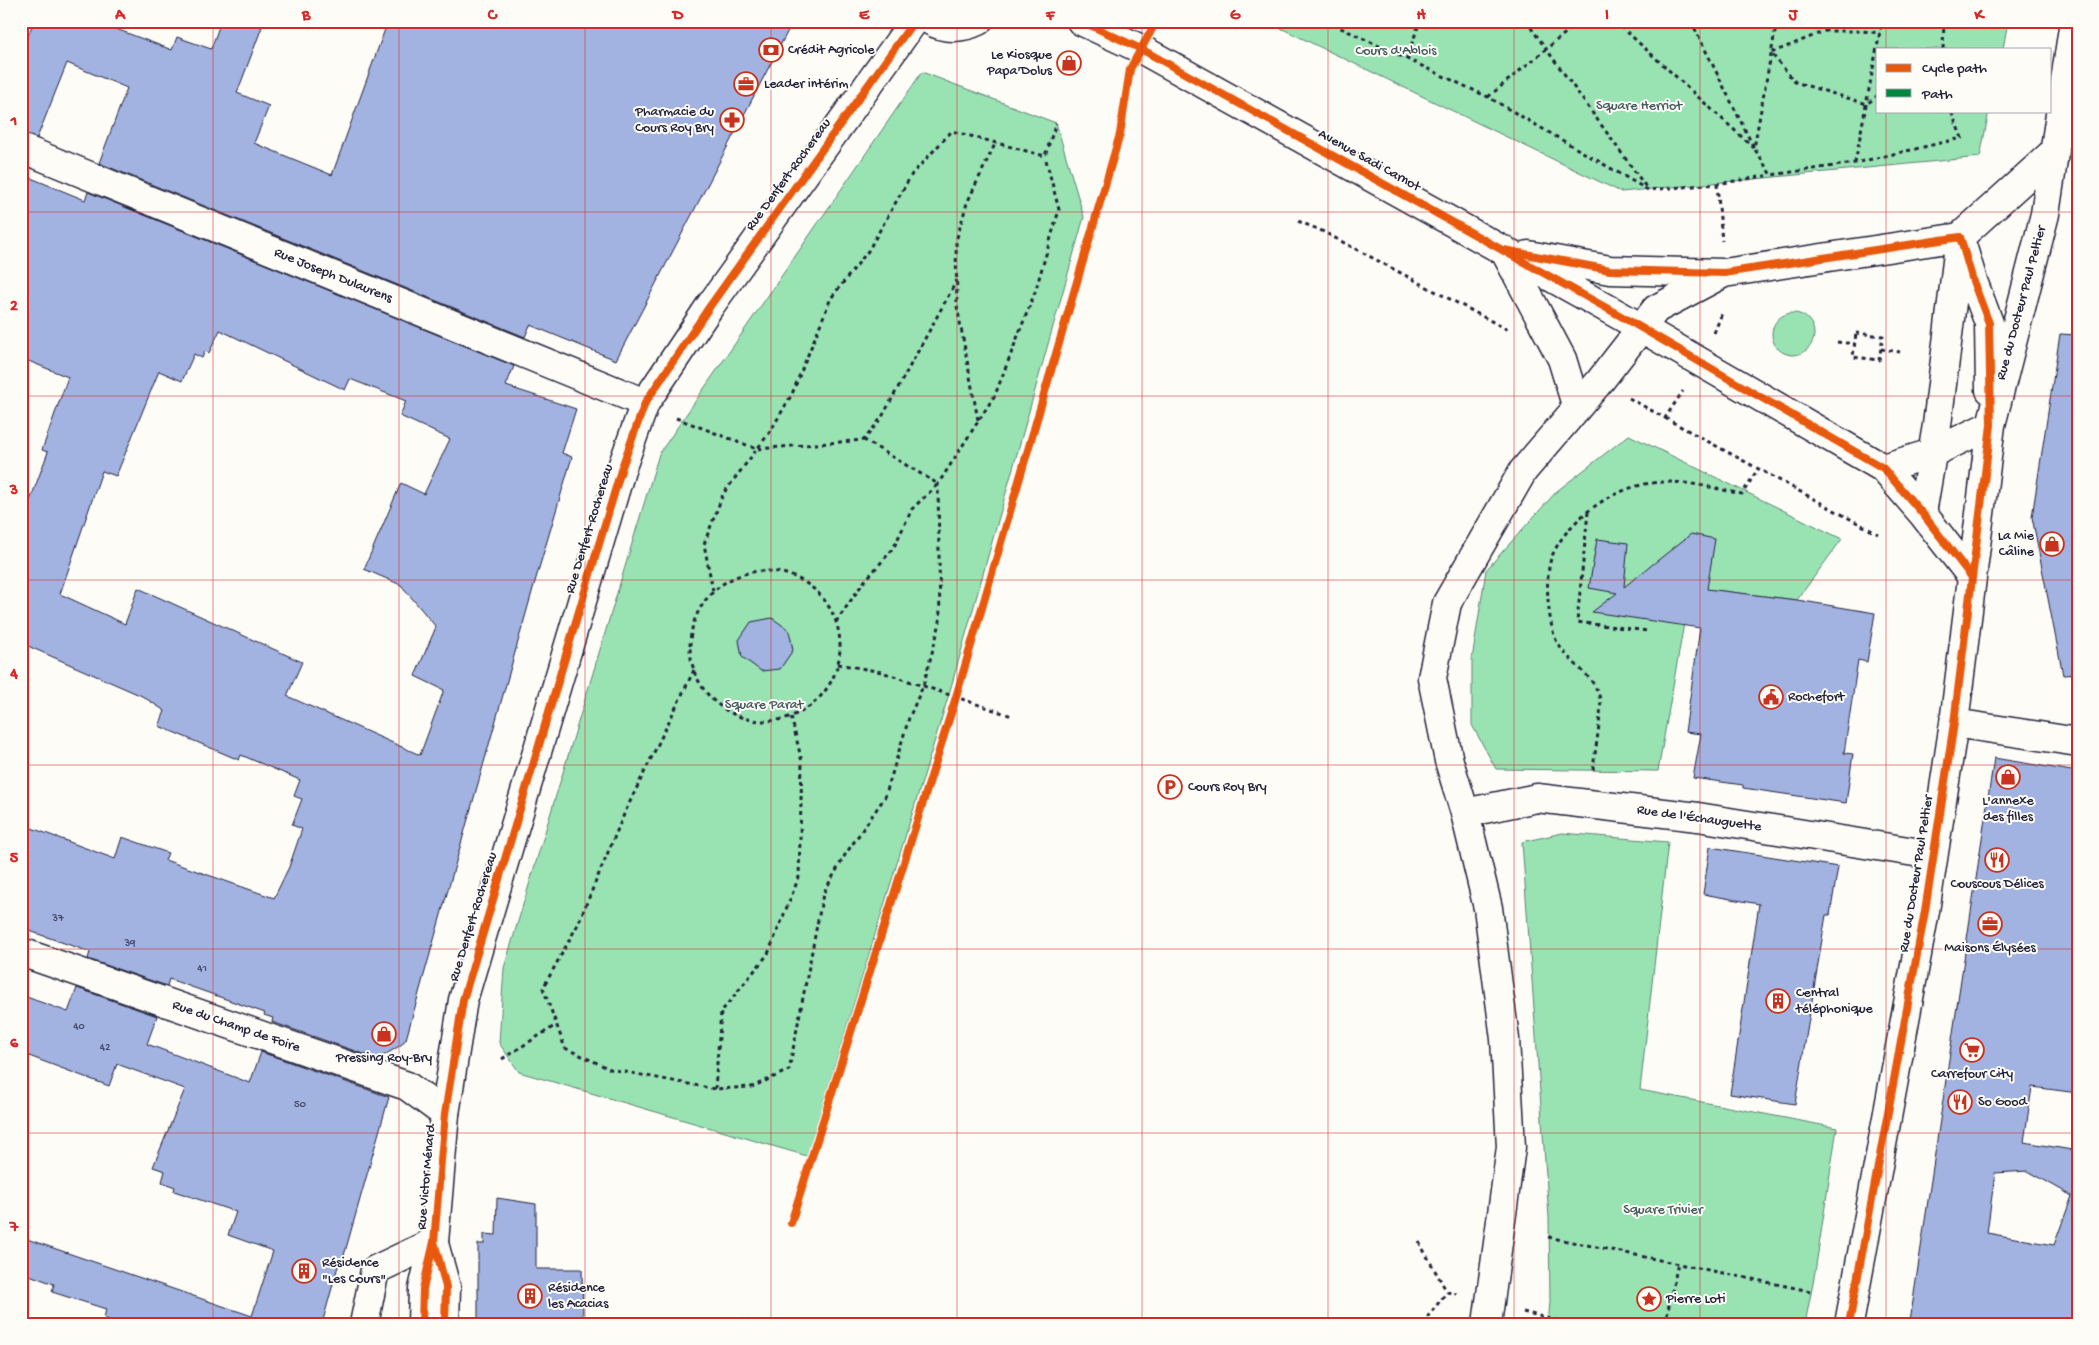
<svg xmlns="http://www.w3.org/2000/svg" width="2099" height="1345" viewBox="0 0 2099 1345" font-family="'Gochi Hand',sans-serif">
  <rect width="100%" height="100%" fill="#fdfcf7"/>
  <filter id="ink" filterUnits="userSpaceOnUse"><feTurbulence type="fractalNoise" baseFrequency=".02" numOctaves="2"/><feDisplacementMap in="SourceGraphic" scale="10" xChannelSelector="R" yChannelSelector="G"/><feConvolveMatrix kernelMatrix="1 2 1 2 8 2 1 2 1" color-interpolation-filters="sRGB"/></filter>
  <g filter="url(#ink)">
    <path fill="#99e3b2" stroke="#5e8276" d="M1266 21H2008L2003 49H1878V111H1989L1980 157 1621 192Z
      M922 72 1056 123 1084 217 949 694 807 1156 519 1072 499 1043 504 968 659 454Z
      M1772 334a21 21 0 1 1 42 0a21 21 0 1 1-42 0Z
      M1629 435 1842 539 1797 600 1722 591 1686 612 1658 771 1496 769 1472 725V659L1486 570 1557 491Z
      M1562 833 1668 842 1640 1090 1837 1128 1815 1272 1805 1324H1548L1550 1302 1549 1217 1522 842Z"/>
    <path fill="#a2b2e1" stroke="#22223b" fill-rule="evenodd" d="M34 21H95L172 50 177 37 211 49 221 21H246L262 27 237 93 269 106 254 143 332 175 388 21H793L616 360 530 325 525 337 99 163 127 88 67 63 37 138 21 133V53Z
      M21 174 85 200 88 192 514 366 506 386 576 409 562 453 572 457 534 585 406 1039 401 1045 378 1059 272 1022 273 1018 264 1015 265 1013 169 979 167 986 88 959 90 952 21 928V824L115 859 122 837 168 853 165 860 274 898 289 867 302 829 292 825 302 799 294 796 300 780 241 755 239 760 159 726 165 711 142 696 21 643V525L48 452 42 450 68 377 21 358ZM220 330 345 390 350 379 406 401 400 416 450 439 424 494 401 483 364 569 401 585 436 627 415 676 444 690 420 755 287 696 302 662 138 588 125 624 60 594 102 471 116 476 159 371 182 381 194 354 202 358 205 351 209 353Z
      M2060 334 2078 335V674L2063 675 2032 517Z
      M1691 534 1715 539 1707 589 1797 600 1875 613 1867 662 1858 660 1844 753 1853 754 1846 803 1743 788V785L1693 778 1701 734 1685 732 1700 628 1592 612 1617 593 1589 588 1597 539 1628 543 1624 587Z
      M772 618 789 630 793 650 780 669 761 671 742 657 739 640 751 622Z
      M1994 758 2078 772V1093L2032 1087 2024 1142 2078 1151V1324H1929L1910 1321ZM2028 1171 2072 1196 2054 1245 1987 1233 1995 1173Z
      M1710 847 1838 867 1830 915H1826L1795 1104 1730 1094 1759 904 1703 894Z
      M77 988 157 1016 147 1044 250 1083 261 1052 389 1097 341 1266H338L322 1324H119L104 1318 106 1309 52 1292 54 1284 21 1272V1237L252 1316 273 1251 228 1235 236 1212 174 1191 175 1187 162 1182 165 1171 153 1167 185 1089 117 1064 109 1086 21 1053V995L68 1012Z
      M497 1198 536 1204V1269H582L583 1324H478V1244H484V1234L496 1235Z"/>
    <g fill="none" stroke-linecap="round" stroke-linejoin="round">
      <g stroke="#22223b" stroke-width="31">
        <path id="minor" d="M1081 21 1141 49 1619 315 1883 468 1922 513 1971 576
          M21 148 645 403
          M1963 248 1973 281 1989 323 1990 390
          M1504 250 1562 359 1577 408
          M1528 255 1610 270 1724 273 1960 237 2055 151
          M1883 468 1932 453 1991 425
          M1922 513 1937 425 1960 237
          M1954 723 2078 742
          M1465 813 1537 798 1698 817 1933 855
          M21 952 407 1086 445 1114
          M364 1324 375 1270 434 1242
          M1487 1324 1511 1147 1505 1039 1488 908 1465 813 1449 761 1432 678 1447 603 1523 471 1600 381 1656 309 1724 273
          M1849 1324 1925 911 1954 723 1991 425 2045 214 2074 21"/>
      </g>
      <g stroke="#22223b" stroke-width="31">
        <path id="primary" d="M931 21C945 30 964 28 978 21
          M435 1247 446 1287 445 1324
          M422 1324 423 1289 434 1242 445 1114 463 1000 622 467 645 403 710 306 914 21"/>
      </g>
      <path stroke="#22223b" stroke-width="3" stroke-dasharray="4 4" stroke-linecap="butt" d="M1326 21 1488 97 1648 190 1717 184 1771 175
        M1526 21 1646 187
        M1615 21 1754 148 1777 21
        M1691 21 1754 148 1771 175 1855 163 1962 138 1951 111
        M1943 49 1944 21
        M1406 60 1420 21
        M1878 95 1867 104 1795 82 1771 53 1825 31H1862L1880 33
        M1488 97 1580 21
        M1855 163 1882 21
        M1717 184 1722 241
        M1298 221 1320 230 1508 330
        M1714 333 1722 313
        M1856 333 1883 336 1879 360 1853 357Z
        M1837 342 1855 344
        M1881 349 1900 352
        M1629 398 1665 418 1683 391
        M676 418 757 449 864 440 882 417 957 280
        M1665 418 1878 534
        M978 420 957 306 956 241 967 203 995 144
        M1588 512 1577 622 1648 631
        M690 646a75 75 0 1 1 150 0a75 75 0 1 1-150 0Z
        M713 591 704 544 723 494 770 432 792 394 831 298 868 251 912 174 952 131 1045 156 1056 123
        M836 622 863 583 893 549 912 509 938 484 864 440
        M838 664 882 672 1012 716
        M694 670 625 812 577 926 543 988 565 1048 610 1069 715 1089 752 1087 789 1070 823 894 845 855 885 797 909 718 923 686 940 623 938 484 995 395 1035 292 1059 210 1045 156
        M1593 770C1594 757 1603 708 1600 699 1594 672 1562 660 1554 635 1548 615 1544 576 1552 556 1568 519 1612 488 1652 483 1682 479 1713 488 1742 494L1758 469
        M502 1059 556 1025
        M715 1089 721 1012 768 954 799 877 802 762 791 716
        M1548 1237 1810 1291
        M1419 1242 1447 1292
        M1523 1312 1571 1324
        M1422 1324 1447 1292 1457 1294
        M1665 1324 1678 1263"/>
      <use href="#minor" stroke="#fdfcf7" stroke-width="28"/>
      <use href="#primary" stroke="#fdfcf7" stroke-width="28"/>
      <path stroke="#00873e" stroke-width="6" stroke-dasharray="12 6" stroke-linecap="butt" d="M744 1324 745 1319"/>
      <g stroke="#fdfcf7" stroke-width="11">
        <path id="cycleway" d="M1081 21 1141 49 1619 315 1883 468 1922 513 1971 576
          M1504 250 1610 270 1724 273 1960 237 1973 281 1989 323 1991 425 1954 723 1925 911 1849 1324
          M791 1223 956 697 1120 134 1130 69 1152 29 1153 21
          M435 1245 446 1287 445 1324
          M422 1324 423 1289 434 1242 445 1114 463 1000 622 467 645 403 710 306 914 21"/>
      </g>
      <use href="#cycleway" stroke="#e8590c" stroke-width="8"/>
    </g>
  </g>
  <path fill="none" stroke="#d62828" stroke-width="1" stroke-opacity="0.55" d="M213 21V1324M399 21V1324M585 21V1324M771 21V1324M957 21V1324M1142 21V1324M1328 21V1324M1514 21V1324M1700 21V1324M1886 21V49M1886 111V1324M21 212H2078M21 396H2078M21 580H2078M21 765H2078M21 949H2078M21 1133H2078"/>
  <defs>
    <g id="bank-ring" transform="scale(1.25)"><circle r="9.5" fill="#fdfcf7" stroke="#c8321e" stroke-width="1.5"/><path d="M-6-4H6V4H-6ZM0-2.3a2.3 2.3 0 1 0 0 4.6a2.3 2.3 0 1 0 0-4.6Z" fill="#c8321e"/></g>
    <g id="shop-ring" transform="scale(1.25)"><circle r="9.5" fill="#fdfcf7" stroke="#c8321e" stroke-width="1.5"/><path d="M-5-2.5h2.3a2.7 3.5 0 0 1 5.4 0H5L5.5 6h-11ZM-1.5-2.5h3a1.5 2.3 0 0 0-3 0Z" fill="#c8321e"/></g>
    <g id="office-ring" transform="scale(1.25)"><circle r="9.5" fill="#fdfcf7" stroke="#c8321e" stroke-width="1.5"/><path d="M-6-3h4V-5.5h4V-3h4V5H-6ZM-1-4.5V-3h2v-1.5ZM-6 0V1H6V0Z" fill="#c8321e"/></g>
    <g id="pharmacy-ring" transform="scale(1.25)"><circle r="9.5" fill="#fdfcf7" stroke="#c8321e" stroke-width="1.5"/><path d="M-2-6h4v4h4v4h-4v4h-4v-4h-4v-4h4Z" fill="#c8321e"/></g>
    <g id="civic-ring" transform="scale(1.25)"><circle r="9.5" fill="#fdfcf7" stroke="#c8321e" stroke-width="1.5"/><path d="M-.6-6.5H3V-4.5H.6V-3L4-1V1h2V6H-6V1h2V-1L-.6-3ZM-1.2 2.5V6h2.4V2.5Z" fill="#c8321e"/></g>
    <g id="parking-ring" transform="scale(1.25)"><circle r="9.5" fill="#fdfcf7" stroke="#c8321e" stroke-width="1.5"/><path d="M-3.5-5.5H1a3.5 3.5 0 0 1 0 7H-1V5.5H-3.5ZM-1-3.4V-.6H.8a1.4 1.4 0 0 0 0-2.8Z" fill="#c8321e"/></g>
    <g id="restaurant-ring" transform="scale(1.25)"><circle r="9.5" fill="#fdfcf7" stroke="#c8321e" stroke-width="1.5"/><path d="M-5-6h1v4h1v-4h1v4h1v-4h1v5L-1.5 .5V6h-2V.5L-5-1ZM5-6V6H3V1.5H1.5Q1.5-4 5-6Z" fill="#c8321e"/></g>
    <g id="building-ring" transform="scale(1.25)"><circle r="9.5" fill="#fdfcf7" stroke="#c8321e" stroke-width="1.5"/><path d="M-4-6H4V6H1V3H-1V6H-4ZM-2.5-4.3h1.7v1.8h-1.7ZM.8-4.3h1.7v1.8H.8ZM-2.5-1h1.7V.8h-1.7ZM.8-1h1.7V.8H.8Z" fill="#c8321e"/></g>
    <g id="supermarket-ring" transform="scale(1.25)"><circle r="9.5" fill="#fdfcf7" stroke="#c8321e" stroke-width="1.5"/><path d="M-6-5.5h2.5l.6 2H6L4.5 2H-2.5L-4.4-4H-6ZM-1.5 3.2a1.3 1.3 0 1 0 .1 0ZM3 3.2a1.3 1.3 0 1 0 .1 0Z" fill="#c8321e"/></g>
    <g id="sight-ring" transform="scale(1.25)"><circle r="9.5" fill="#fdfcf7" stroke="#c8321e" stroke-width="1.5"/><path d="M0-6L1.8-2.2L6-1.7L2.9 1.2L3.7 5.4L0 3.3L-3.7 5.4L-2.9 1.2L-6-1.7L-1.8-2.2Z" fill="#c8321e"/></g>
  </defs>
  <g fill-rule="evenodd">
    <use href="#bank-ring" x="771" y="50"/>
    <use href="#shop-ring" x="1069" y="63"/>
    <use href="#office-ring" x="746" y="84"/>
    <use href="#pharmacy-ring" x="732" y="120"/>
    <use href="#shop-ring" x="2052" y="544"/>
    <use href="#civic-ring" x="1771" y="697"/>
    <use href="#shop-ring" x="2008" y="777"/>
    <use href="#parking-ring" x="1170" y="787"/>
    <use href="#restaurant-ring" x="1997" y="860"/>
    <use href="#office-ring" x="1990" y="924"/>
    <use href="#building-ring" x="1778" y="1001"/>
    <use href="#shop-ring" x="384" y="1034"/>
    <use href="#supermarket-ring" x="1972" y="1050"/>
    <use href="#restaurant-ring" x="1960" y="1102"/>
    <use href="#building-ring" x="304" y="1271"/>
    <use href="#building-ring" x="530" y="1296"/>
    <use href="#sight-ring" x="1649" y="1299"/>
  </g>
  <g text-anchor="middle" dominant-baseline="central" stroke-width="4" stroke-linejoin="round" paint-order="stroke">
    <g font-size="11" fill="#424664">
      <text x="58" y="919">37</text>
      <text x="130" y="944">39</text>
      <text x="202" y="969">41</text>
      <text x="79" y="1027">40</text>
      <text x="105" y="1048">42</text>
      <text x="300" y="1105">50</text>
    </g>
    <g font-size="14" fill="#22223b" stroke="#fdfcf7" text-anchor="start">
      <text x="788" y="50">Crédit Agricole</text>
      <text x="1052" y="55" text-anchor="end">Le Kiosque<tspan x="1052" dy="16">Papa'Dolus</tspan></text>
      <text x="764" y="84">Leader intérim</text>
      <text x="714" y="112" text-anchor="end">Pharmacie du<tspan x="714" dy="16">Cours Roy Bry</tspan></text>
      <text x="2034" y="536" text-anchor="end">La Mie<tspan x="2034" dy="16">Câline</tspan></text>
      <text x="1788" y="697">Rochefort</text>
      <text x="1188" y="787">Cours Roy Bry</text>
      <text x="2008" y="801" text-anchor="middle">L'annexe<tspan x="2008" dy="16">des filles</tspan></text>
      <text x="1997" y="884" text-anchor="middle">Couscous Délices</text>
      <text x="1990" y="948" text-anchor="middle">Maisons Élysées</text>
      <text x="1796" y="993">Central<tspan x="1796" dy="16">téléphonique</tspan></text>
      <text x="384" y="1058" text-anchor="middle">Pressing Roy-Bry</text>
      <text x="1972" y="1074" text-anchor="middle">Carrefour City</text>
      <text x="1978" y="1102">So Good</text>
      <text x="322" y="1263">Résidence<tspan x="322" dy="16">"Les Cours"</tspan></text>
      <text x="548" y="1288">Résidence<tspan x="548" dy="16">les Acacias</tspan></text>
      <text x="1666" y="1299">Pierre Loti</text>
    </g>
    <g font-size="14" fill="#465c5f" stroke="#fdfcf7">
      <text x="1396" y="51">Cours d'Ablois</text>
      <text x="1639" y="106">Square Herriot</text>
      <text x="764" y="705">Square Parat</text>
      <text x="1663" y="1210">Square Trivier</text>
    </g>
    <g font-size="14" fill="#22223b" stroke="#fdfcf7">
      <text transform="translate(1369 161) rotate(29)">Avenue Sadi Carnot</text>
      <text transform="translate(789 175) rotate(-54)">Rue Denfert-Rochereau</text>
      <text transform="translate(333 276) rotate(22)">Rue Joseph Dulaurens</text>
      <text transform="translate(2022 303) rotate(-75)">Rue du Docteur Paul Peltier</text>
      <text transform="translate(590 529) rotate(-73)">Rue Denfert-Rochereau</text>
      <text transform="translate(1699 819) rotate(8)">Rue de l'Échauguette</text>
      <text transform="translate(1917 874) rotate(-81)">Rue du Docteur Paul Peltier</text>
      <text transform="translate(474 917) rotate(-73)">Rue Denfert-Rochereau</text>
      <text transform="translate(236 1027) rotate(19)">Rue du Champ de Foire</text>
      <text transform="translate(427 1177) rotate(-85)">Rue Victor Ménard</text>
    </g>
  </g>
  <rect width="2099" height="1345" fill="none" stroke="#fdfcf7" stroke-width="55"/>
  <rect x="1876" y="48" width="175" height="65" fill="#fdfcf7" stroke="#a5a5ac"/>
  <rect x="1886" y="64" width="25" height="8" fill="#e8590c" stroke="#a5a5ac"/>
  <text x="1922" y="72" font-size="15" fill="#22223b">Cycle path</text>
  <rect x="1886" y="89" width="25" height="8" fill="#00873e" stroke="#a5a5ac"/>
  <text x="1922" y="98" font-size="15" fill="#22223b">Path</text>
  <rect x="28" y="28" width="2044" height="1290" fill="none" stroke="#d62828" stroke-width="2"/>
  <g font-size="16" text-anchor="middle" font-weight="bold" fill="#d62828">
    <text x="120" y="19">A</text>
    <text x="306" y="19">B</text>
    <text x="492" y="19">C</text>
    <text x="678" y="19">D</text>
    <text x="864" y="19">E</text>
    <text x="1050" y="19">F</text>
    <text x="1235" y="19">G</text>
    <text x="1421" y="19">H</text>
    <text x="1607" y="19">I</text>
    <text x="1793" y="19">J</text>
    <text x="1979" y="19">K</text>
    <text x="14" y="125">1</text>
    <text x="14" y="310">2</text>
    <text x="14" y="494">3</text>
    <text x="14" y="678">4</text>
    <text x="14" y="862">5</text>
    <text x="14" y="1047">6</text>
    <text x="14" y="1231">7</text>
  </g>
</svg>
